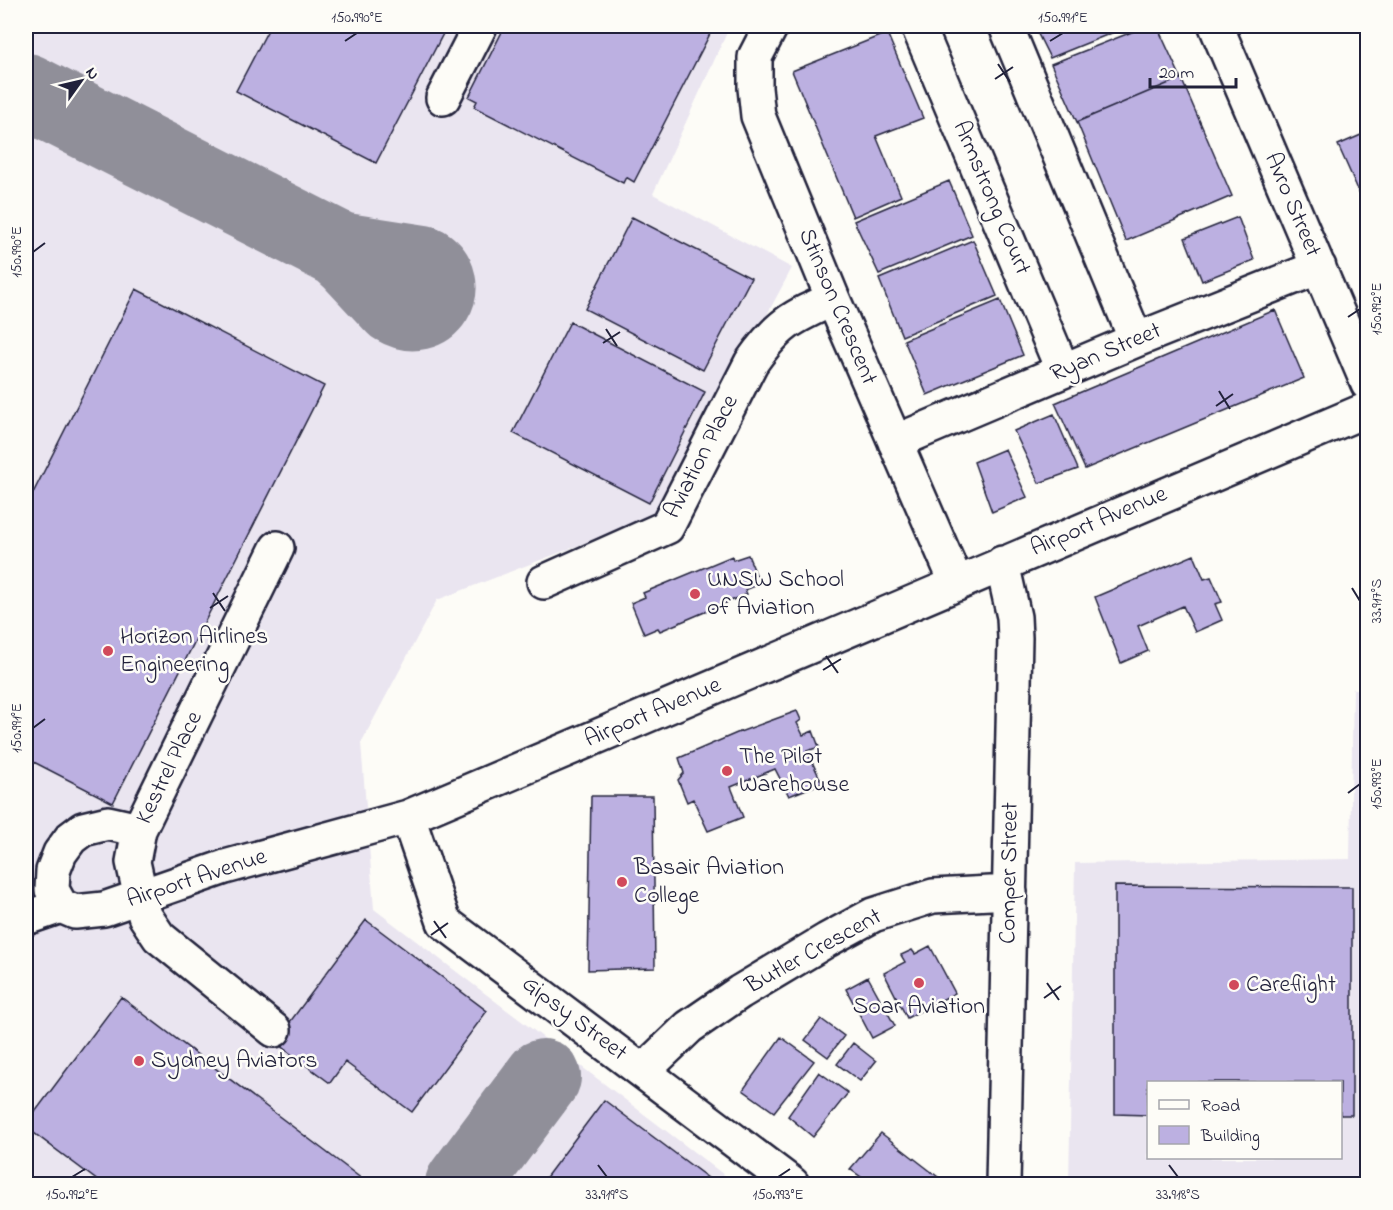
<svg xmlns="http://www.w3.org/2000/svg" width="1393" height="1210" viewBox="0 0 1393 1210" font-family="'Indie Flower',sans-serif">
  <rect width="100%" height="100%" fill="#fdfcf7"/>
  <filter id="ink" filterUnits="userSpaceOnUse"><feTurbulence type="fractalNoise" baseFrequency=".0167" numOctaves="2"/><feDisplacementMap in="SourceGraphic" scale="12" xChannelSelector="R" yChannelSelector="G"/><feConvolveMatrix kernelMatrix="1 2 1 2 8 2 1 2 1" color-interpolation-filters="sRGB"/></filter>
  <g filter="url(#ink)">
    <path fill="#eae5f0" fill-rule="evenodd" d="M26 26H730L653 194 792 268 660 514 437 600 361 743 374 909 736 1184H26Z
      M1353 689H1367V1184H1069L1075 863 1350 859ZM1148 1082H1340V1158H1148Z"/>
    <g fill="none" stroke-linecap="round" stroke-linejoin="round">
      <path stroke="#908f99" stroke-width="76" d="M26 91 340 250 424 263C456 283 430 328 395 307L352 261 340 250
        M463 1184 543 1077"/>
    </g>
    <path fill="#bcb0e1" stroke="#22223b" stroke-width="1.5" d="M270 26H447L376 163 236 91Z
      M505 26H714L634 182 626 177 623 183 474 107 477 101 469 97Z
      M1034 26H1129L1050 58Z
      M1147 26H1157L1181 78 1077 122 1051 64Z
      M887 33 923 118 876 136 901 196 853 217 792 71Z
      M1181 78 1232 196 1126 241 1077 122Z
      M1368 132V212L1338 145Z
      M949 181 972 235 879 274 854 221Z
      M632 217 751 278 703 370 585 309Z
      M1238 217 1254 260 1202 281 1185 238Z
      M973 240 997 296 902 336 879 279Z
      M136 289 324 386 113 803 26 758V507Z
      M1000 300 1023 355 927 395 904 340Z
      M1275 310 1304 378 1085 469 1055 403Z
      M570 322 705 392 649 503 513 433Z
      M1054 414 1078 469 1039 483 1014 431Z
      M1005 449 1027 497 992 512 974 462Z
      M748 555 760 584 745 590 747 594 660 631 658 628 644 634 631 603 645 597 643 593 732 556 733 560Z
      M1194 555 1204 579 1211 577 1222 602 1215 604 1222 620 1195 632 1183 606 1138 626 1148 651 1121 663 1095 597Z
      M797 711 801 720 797 723 803 735 813 731 819 747 807 751 822 783 789 796 775 769 731 787 743 817 708 831 693 799 687 802 678 780 684 773 679 758 737 733Z
      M591 796H653L655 968 588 970Z
      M1115 886 1352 887V1115H1340V1082H1148V1115L1115 1114Z
      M366 920 487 1011 412 1112 345 1062 330 1083 275 1042Z
      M930 946 955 993 907 1018 884 973 905 962 901 955 912 950 915 954Z
      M868 977 895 1026 872 1038 846 989Z
      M121 997 362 1179 357 1184H102L26 1127V1124Z
      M821 1019 844 1036 828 1057 805 1040Z
      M781 1037 814 1061 774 1112 743 1090Z
      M853 1043 876 1061 860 1081 837 1064Z
      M819 1072 848 1093 813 1137 788 1116Z
      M604 1100 716 1184H541Z
      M881 1133 942 1180 938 1184H871L850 1169Z"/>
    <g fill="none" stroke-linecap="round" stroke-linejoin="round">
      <g stroke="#22223b" stroke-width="38">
        <path id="minor" d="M771 26 755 57V88L758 116 833 299 957 584
          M918 26 1063 371
          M1006 26 1136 340
          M1216 26 1368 384
          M443 98 480 26
          M895 442 1136 340 1319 267
          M1002 563 1014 617 1015 638 1003 1184
          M544 582 667 527 751 363C778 324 791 318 833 299
          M408 817 444 922 792 1184
          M139 830 108 823 83 829 71 838 60 853 53 871 52 890 61 906 75 912 104 909 225 867 408 817 1368 409
          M26 918 61 906
          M274 1030 159 937 145 916 133 862 139 830 277 548
          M643 1071 689 1027 740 992 827 940 873 915 933 896 1010 892"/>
      </g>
      <use href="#minor" stroke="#fdfcf7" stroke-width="33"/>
    </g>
  </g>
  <path fill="none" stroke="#22223b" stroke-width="2" d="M345 41 357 33M1050 41 1063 33M998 64 1010 82M995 79 1013 67M33 252 45 243M1348 317 1360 309M606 329 617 346M603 343 620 332M1219 391 1230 409M1216 406 1233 394M1352 588 1360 601M213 593 225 611M210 608 228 596M826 656 838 673M823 670 841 659M33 728 45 719M1348 793 1360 784M434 921 446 938M431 935 448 923M1047 983 1059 1000M1044 998 1061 986M598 1165 607 1177M1169 1165 1178 1177M72 1177 85 1169M778 1177 790 1169"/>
  <g fill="#d1495b" stroke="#fdfcf7" stroke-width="2">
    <circle cx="695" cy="594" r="6"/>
    <circle cx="108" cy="651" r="6"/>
    <circle cx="727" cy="771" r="6"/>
    <circle cx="622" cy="882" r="6"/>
    <circle cx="919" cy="983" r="6"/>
    <circle cx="1234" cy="985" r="6"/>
    <circle cx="139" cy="1061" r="6"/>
  </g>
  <g text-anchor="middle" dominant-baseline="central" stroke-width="5" stroke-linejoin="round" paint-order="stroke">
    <g font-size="24" fill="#22223b" stroke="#fdfcf7">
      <text transform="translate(991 198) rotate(67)">Armstrong Court</text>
      <text transform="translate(1292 205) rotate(67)">Avro Street</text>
      <text transform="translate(837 307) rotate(67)">Stinson Crescent</text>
      <text transform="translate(1106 353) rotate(-23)">Ryan Street</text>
      <text transform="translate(702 457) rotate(-63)">Aviation Place</text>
      <text transform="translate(1099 522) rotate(-23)">Airport Avenue</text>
      <text transform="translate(653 713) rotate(-23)">Airport Avenue</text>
      <text transform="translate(170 768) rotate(-64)">Kestrel Place</text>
      <text transform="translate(1010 873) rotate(-89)">Comper Street</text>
      <text transform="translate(197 879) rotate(-18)">Airport Avenue</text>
      <text transform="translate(814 952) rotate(-29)">Butler Crescent</text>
      <text transform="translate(574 1019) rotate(37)">Gipsy Street</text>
    </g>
    <g font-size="24" fill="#22223b" stroke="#fdfcf7" text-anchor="start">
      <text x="707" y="580">UNSW School<tspan x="707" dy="28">of Aviation</tspan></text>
      <text x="120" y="637">Horizon Airlines<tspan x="120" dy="28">Engineering</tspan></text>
      <text x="739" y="757">The Pilot<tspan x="739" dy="28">Warehouse</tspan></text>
      <text x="634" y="868">Basair Aviation<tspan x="634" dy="28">College</tspan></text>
      <text x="1246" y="985">Careflight</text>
      <text x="919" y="1007" text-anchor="middle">Soar Aviation</text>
      <text x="151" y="1061">Sydney Aviators</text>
    </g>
  </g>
  <rect width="1393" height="1210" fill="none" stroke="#fdfcf7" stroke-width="66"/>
  <rect x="1147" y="1081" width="195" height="78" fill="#fdfcf7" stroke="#a5a5ac" stroke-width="1.5"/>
  <rect x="1159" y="1100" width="30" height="9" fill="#fdfcf7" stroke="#a5a5ac" stroke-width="1.5"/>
  <text x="1201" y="1111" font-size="18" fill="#22223b">Road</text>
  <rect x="1159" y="1126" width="30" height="18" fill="#bcb0e1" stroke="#a5a5ac" stroke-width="1.5"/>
  <text x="1201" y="1141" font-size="18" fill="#22223b">Building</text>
  <g transform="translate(81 81) rotate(56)" stroke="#fdfcf7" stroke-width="4.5" paint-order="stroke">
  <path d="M0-4.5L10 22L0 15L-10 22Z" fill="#22223b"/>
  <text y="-9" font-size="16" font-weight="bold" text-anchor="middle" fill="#22223b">N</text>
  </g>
  <path d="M1150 78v9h86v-9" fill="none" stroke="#22223b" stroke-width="3"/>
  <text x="1159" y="78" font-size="18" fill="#22223b" stroke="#fdfcf7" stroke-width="4.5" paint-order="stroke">20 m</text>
  <rect x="33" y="33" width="1327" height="1144" fill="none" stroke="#22223b" stroke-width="2"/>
  <g font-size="15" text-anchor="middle" fill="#22223b">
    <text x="357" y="22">150.990°E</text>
    <text x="1063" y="22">150.991°E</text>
    <text transform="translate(16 252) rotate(-90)" y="5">150.990°E</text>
    <text transform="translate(1376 309) rotate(-90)" y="5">150.992°E</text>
    <text transform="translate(1376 601) rotate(-90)" y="5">33.917°S</text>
    <text transform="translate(16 728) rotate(-90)" y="5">150.991°E</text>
    <text transform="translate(1376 784) rotate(-90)" y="5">150.993°E</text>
    <text x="72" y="1199">150.992°E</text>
    <text x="607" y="1199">33.919°S</text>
    <text x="778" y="1199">150.993°E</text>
    <text x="1178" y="1199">33.918°S</text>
  </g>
</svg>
